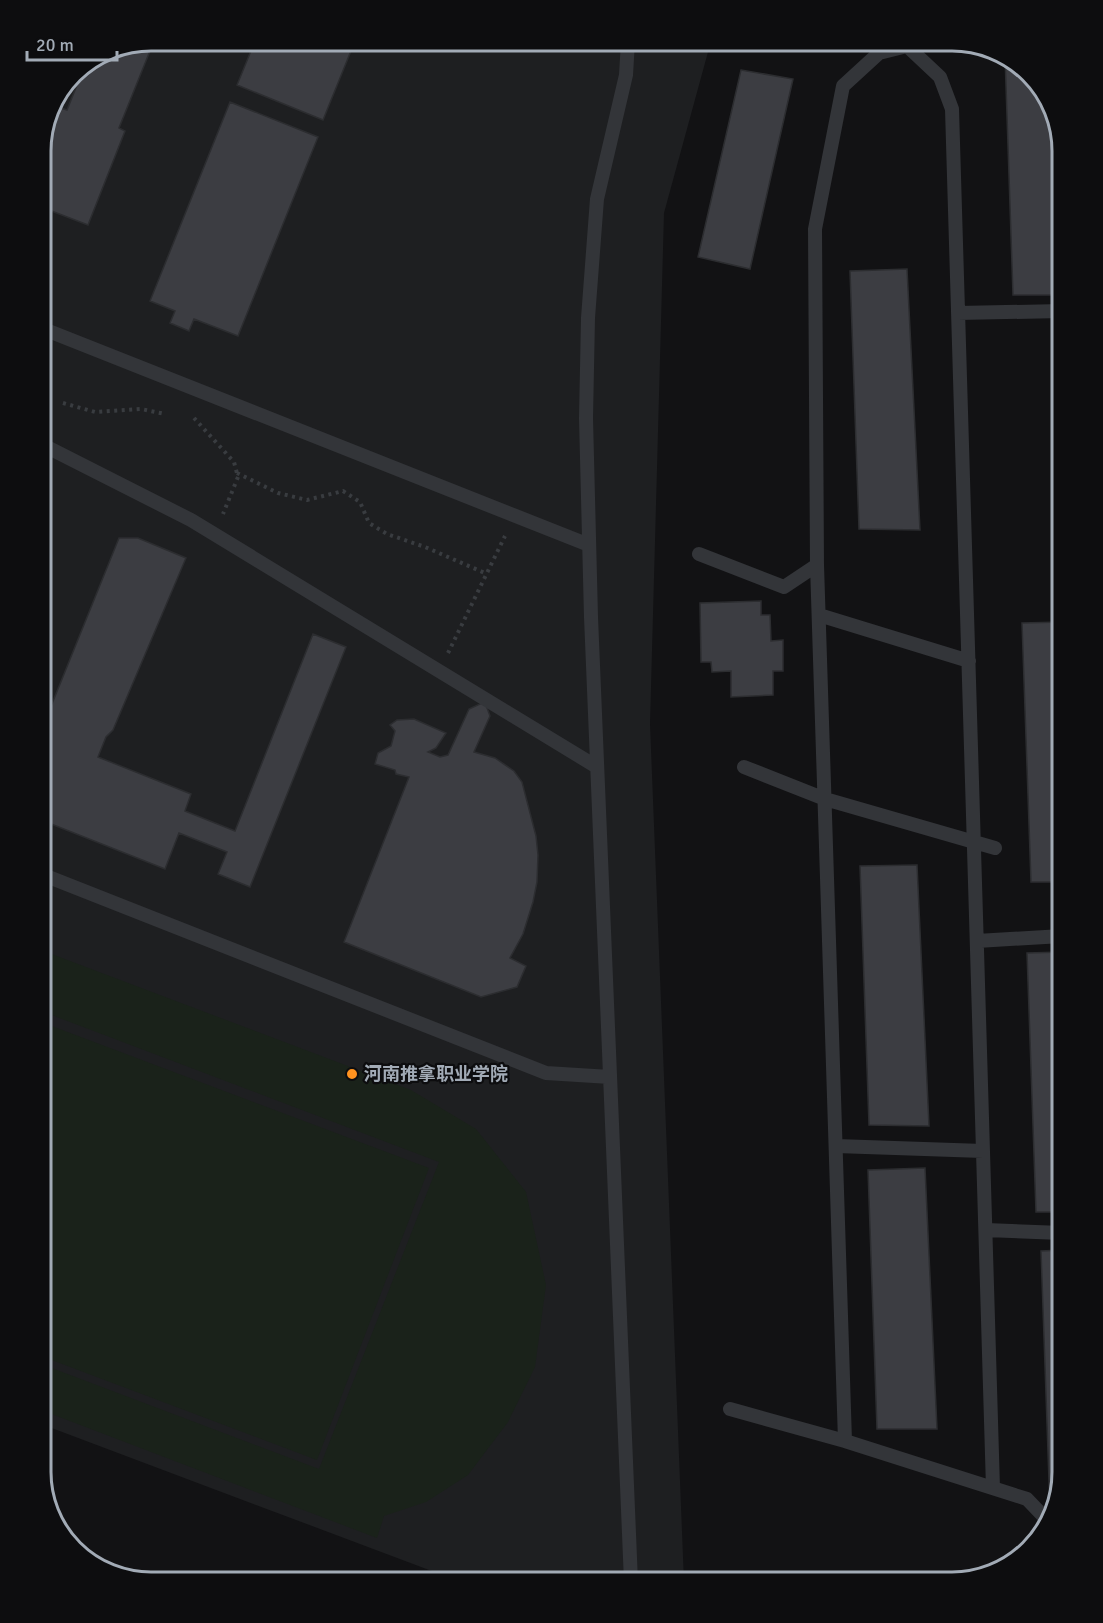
<svg xmlns="http://www.w3.org/2000/svg" width="1103" height="1623" viewBox="0 0 1103 1623" font-family="Signika,'Noto Sans SC',sans-serif">
  <rect width="100%" height="100%" fill="#121214"/>
  <path fill="#1e1f21" d="M151 41H711L664 213 650 724 684 1582H461L41 1424V144L73 73 109 49Z"/>
  <path fill="#1a221a" d="M41 950 411 1090 476 1129 526 1192 546 1285 535 1367 508 1422 468 1475 426 1502 384 1516 377 1538 41 1410V1364L319 1469 439 1162 41 1011Z
    M41 1022 429 1168 317 1460 41 1356Z"/>
  <path fill="#3c3d42" stroke="#2c2d30" stroke-width="1.5" d="M154 41 119 128 125 131 88 225 41 207V144L58 107 67 110 85 65 109 49Z
    M255 41H355L323 120 237 85Z
    M1005 56 1013 59 1048 96 1062 151V295H1013Z
    M741 70 793 79 750 269 698 257Z
    M230 102 318 137 238 336 194 319 189 331 170 323 175 311 150 301Z
    M907 269 920 530 859 529 850 271Z
    M119 538H138L186 558 113 730 106 737 98 757 191 794 185 811 235 831 313 634 346 647 250 887 218 874 227 852 179 833 165 869 41 820V731Z
    M761 601V615H770L771 641 783 640V671H773V695L731 697V671L712 672 711 662H701L700 603Z
    M1062 622V882H1031L1022 623Z
    M482 703 486 705 490 716 474 752 495 758 514 771 522 782 536 836 538 855 537 882 533 902 523 934 510 958 526 966 517 987 481 997 344 942 409 777 396 774 395 770 375 764 378 753 391 746 395 731 390 725 397 720 414 719 446 733 436 748 428 752 440 757 448 755 469 709Z
    M917 865 929 1126 869 1125 860 866Z
    M1062 952V1212H1036L1027 953Z
    M925 1168 937 1429H877L868 1170Z
    M1062 1250V1472L1050 1510 1041 1251Z"/>
  <g fill="none" stroke-linecap="round" stroke-linejoin="round">
    <path stroke="#393c40" stroke-width="4" stroke-dasharray="3 4.5" stroke-linecap="butt" d="M63 403 95 412 141 409 165 414
      M194 418 234 462 238 477 223 514
      M237 473 278 493 307 500 343 491 360 502 369 523 387 534 425 547 487 574
      M448 653 505 536"/>
    <path stroke="#333539" stroke-width="14" d="M628 41 626 75 597 199 588 318 586 418 591 617 631 1582
      M907 46 940 77 952 109 993 1488
      M958 313 1062 311
      M41 328 589 545
      M41 444 191 520 597 767
      M699 554 784 587 817 565 815 229 843 86 879 53 907 46 908 41
      M819 615 969 661
      M744 767 825 799 995 848
      M41 874 546 1073 610 1077
      M977 941 1062 936
      M836 1146 983 1151
      M986 1230 1062 1233
      M730 1409 845 1441 817 565
      M845 1441 1027 1499 1049 1522"/>
  </g>
  <circle fill="#ff931f" stroke="#0d0d0f" stroke-width="2" cx="352" cy="1074" r="6"/>
  <g text-anchor="middle" dominant-baseline="central" stroke-width="4.5" stroke-linejoin="round" paint-order="stroke">
    <g font-size="18" font-weight="bold" fill="#a2abb6" stroke="#0d0d0f" text-anchor="start">
      <text x="364" y="1074">河南推拿职业学院</text>
    </g>
  </g>
  <path d="M0 0H1103V1623H0ZM151 51H952A100 100 0 0 1 1052 151V1472A100 100 0 0 1 952 1572H151A100 100 0 0 1 51 1472V151A100 100 0 0 1 151 51Z" fill="#0d0d0f" fill-rule="evenodd"/>
  <path fill="none" stroke="#a2abb6" stroke-width="3" d="M151 51H952A100 100 0 0 1 1052 151V1472A100 100 0 0 1 952 1572H151A100 100 0 0 1 51 1472V151A100 100 0 0 1 151 51Z"/>
  <path d="M27 51v9h90v-9" fill="none" stroke="#a2abb6" stroke-width="3"/>
  <text x="36" y="51" font-size="18" fill="#a2abb6" stroke="#0d0d0f" stroke-width="4.5" paint-order="stroke">20 m</text>
</svg>
